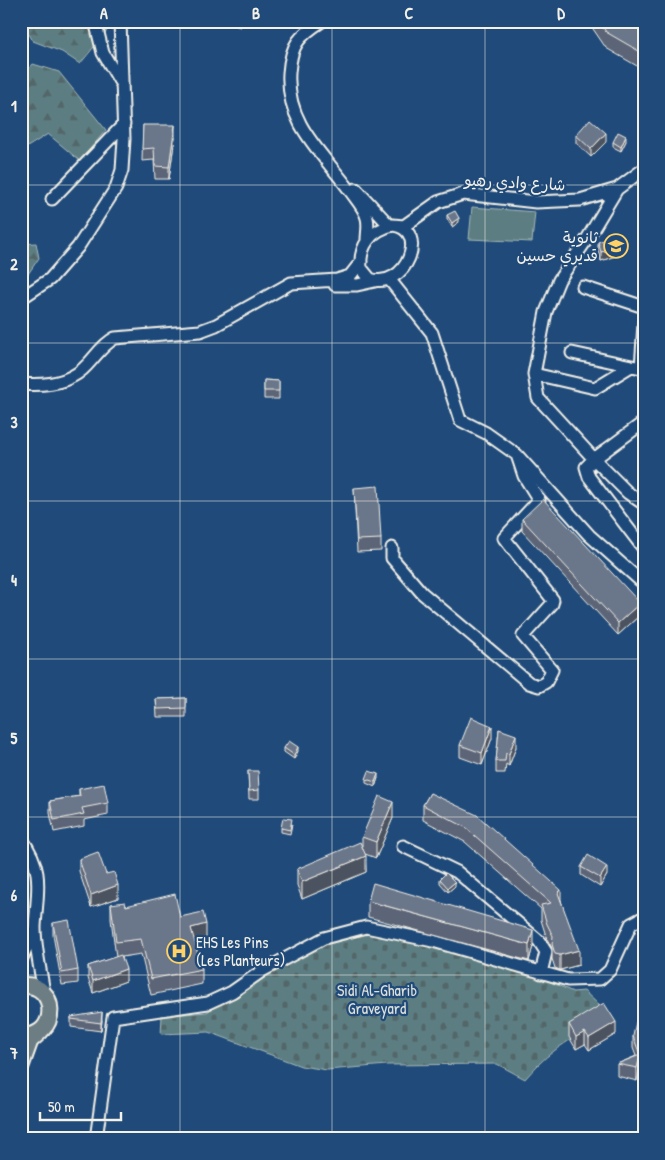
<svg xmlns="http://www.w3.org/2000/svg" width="665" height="1160" viewBox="0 0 665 1160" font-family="'Patrick Hand','Playpen Sans Arabic',sans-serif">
  <defs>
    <pattern id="forest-firs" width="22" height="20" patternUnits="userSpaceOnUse" patternTransform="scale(1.25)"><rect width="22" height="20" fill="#5b7e83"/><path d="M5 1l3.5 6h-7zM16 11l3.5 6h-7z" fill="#536668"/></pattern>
    <pattern id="cemetery-stones" width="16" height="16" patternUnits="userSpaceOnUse" patternTransform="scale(1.25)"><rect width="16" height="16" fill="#5b7e83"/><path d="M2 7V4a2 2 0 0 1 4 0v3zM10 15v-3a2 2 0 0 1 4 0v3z" fill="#536668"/></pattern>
  </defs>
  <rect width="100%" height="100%" fill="#1f4a7a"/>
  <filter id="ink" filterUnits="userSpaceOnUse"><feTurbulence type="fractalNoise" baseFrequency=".02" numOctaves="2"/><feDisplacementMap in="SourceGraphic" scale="10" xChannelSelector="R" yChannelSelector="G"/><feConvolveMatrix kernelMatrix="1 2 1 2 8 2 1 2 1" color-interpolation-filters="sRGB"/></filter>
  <g filter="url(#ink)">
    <path fill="#5b7e83" stroke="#a8b8b6" d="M472 207 535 212 532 242 469 239Z"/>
    <path fill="url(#forest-firs)" stroke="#a8b8b6" d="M21 21H110L111 26 80 64 62 52 33 41Z
      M33 64 59 72 106 130 80 161 48 134 21 151V78Z
      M36 243 39 258 26 277 21 278V244Z"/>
    <path fill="url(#cemetery-stones)" stroke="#a8b8b6" d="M377 932 394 934 530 973 573 992 584 991 599 1005C594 1029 572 1037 554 1051 543 1059 534 1069 525 1079L497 1064 387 1065 327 1070 301 1066 209 1032 161 1034 162 1016 207 1012 274 968 324 945Z"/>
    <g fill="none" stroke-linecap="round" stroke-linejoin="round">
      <g stroke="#f4f1e8" stroke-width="15">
        <path id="minor" d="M95 21 103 53 122 85
          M322 21C299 36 291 44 289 73 286 125 323 153 351 192 356 199 365 209 367 218 369 225 367 233 367 240
          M356 189 390 226
          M617 189 587 239 559 280 546 312 534 374 538 398 594 459 628 493 644 504
          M52 199 124 124
          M393 225 404 226 438 202 463 194 536 202 580 200 617 189 644 169
          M393 225C430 229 406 291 370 279L361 268C359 246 371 230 393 225Z
          M389 279 432 333 460 420 486 433 517 455 589 535 644 584
          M335 285H357L375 281
          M583 287 644 307
          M21 295H26L50 279 78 247 116 188 122 170 124 139 120 21
          M572 353 641 368 644 323
          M534 374 595 388 631 366
          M21 384C44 386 71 383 87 365 96 356 103 344 115 338L200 331 216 325 291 283 337 280 350 276 361 262
          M644 422 594 459 586 467 589 477 644 549
          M392 548V558L422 593 529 683 539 686 546 682 552 670 523 636 552 604 553 600 504 538 539 500 524 476 517 455
          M21 838C45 871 37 890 35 927 35 949 41 972 44 993
          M403 846 457 872 539 941 546 952 541 973
          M21 960 34 930
          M96 1139 113 1017 208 1003 232 992 262 971 324 938 366 927 433 941 568 980 600 979 610 970 631 924 644 917"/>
      </g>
      <g stroke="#f4f1e8" stroke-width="19">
        <path id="major" d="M21 986C59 980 60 1041 21 1035
          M21 1066 30 1041 41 1031"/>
      </g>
      <use href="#minor" stroke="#1f4a7a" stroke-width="11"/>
      <use href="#major" stroke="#6c7e84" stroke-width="15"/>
    </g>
    <path fill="#5c6577" stroke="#f4f1e8" d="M221 21H242L240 27Z
      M589 21H644V70L606 48 589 23Z
      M143 125 175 137 169 179H155L154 160 142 161Z
      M576 135 606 142 591 157 576 143Z
      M626 141 621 151 613 147V142Z
      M21 204H28V217H21Z
      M447 215 459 222 452 227 447 219Z
      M598 242 615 256 601 261 598 250Z
      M264 380 279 381V399H264Z
      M354 488 381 539V551L357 552Z
      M522 519 640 615 618 635 522 531Z
      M186 698V717H157L156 699Z
      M499 729 516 747 509 766 506 764 505 773H496V761Z
      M492 738 482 765 460 757V745Z
      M284 748 298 751 294 759 284 752Z
      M248 771 259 790V799H249Z
      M378 778 375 787 366 783V779Z
      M79 789 108 803V815L84 820V826L54 832 50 813V801L79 796Z
      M430 793 561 900 579 965 560 970 555 968 552 959V948L547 939 541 920V909L465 842 423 820V805Z
      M393 818 376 858 365 854 366 872 302 899 297 885V869L362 848V837Z
      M292 824 290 834 281 832V828Z
      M79 859 106 874 118 898 91 907 79 871Z
      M581 867 607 875 600 887 581 875Z
      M440 879 455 886 448 892 440 883Z
      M368 901 533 946 529 961 368 917Z
      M111 904 126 906 180 917 206 940 195 943 202 969V984L151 995 141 954 122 957 126 981 93 993 88 978V966L116 957 111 919Z
      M53 923 78 970V983L62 985 53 935Z
      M71 1017 102 1020 101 1031 71 1027Z
      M569 1024 616 1034 589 1050 585 1044 576 1049 569 1037Z
      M644 1024 637 1081 617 1076V1064L636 1056 633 1048V1036Z"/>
    <path fill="#4b5361" stroke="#f4f1e8" d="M175 125V137L169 179V167Z
      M606 133V142L591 157V149Z
      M626 136V141L621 151V147Z
      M459 218V222L452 227V223Z
      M615 248V256L601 261V252Z
      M640 603V615L618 635V623Z
      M492 726V738L482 765V753Z
      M516 735V747L509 766V754Z
      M298 747V751L294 759V755Z
      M378 774V778L375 787V782Z
      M393 802V818L376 858V842Z
      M366 856V872L302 899V882Z
      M607 867V875L600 887V878Z
      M455 882V886L448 892V888Z
      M118 885V898L91 907V895Z
      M561 890V905L558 893Z
      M206 924V940L191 944V928Z
      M533 930V946L529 961V945Z
      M579 950V965L560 970V955Z
      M126 969V981L93 993V981Z
      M102 1012V1020L101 1031V1023Z
      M616 1022V1034L589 1050V1038Z
      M585 1032V1044L576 1049V1037Z
      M644 1040V1052L637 1081V1068Z"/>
    <path fill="#6b768a" stroke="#f4f1e8" d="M599 21H644V54L606 32Z
      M590 119 606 133 591 149 576 135Z
      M143 125H175L169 167 155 166 154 148 142 149Z
      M618 132 626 136 621 147 613 142Z
      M21 204H28V213H21Z
      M455 211 459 218 452 223 447 215Z
      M612 237 615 248 601 252 598 242Z
      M264 380 279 381V391H264Z
      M378 486 381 539 357 540 354 488Z
      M543 499 640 603 618 623 522 519Z
      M186 698V708L157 709 156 699Z
      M471 717 492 726 482 753 460 745Z
      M499 729 516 735 509 754 506 753 505 761H496Z
      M289 741 298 747 294 755 284 748Z
      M248 771H258L259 790 249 791Z
      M369 771 378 774 375 782 366 779Z
      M104 784 108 803 82 808 84 814 54 820 50 801 80 796 79 789Z
      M430 793 477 815 561 890 558 893 579 950 560 955 555 954 552 944 553 936 547 924 541 905 551 903 465 827 423 805Z
      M379 796 393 802 376 842 362 837Z
      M283 818 292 819 290 830 281 828Z
      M360 842 366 856 302 882 297 869Z
      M98 852 106 874 114 872 118 885 91 895 79 859Z
      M588 855 607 867 600 878 581 867Z
      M446 873 455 882 448 888 440 879Z
      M373 883 533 930 529 945 368 901Z
      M175 894 180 917 203 912 206 924 191 928 202 969 151 979 141 939 116 942 111 904 125 902 126 906Z
      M69 920 78 970 62 973 53 923Z
      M121 955 126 969 93 981 88 966Z
      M604 1003 616 1022 589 1038 585 1032 576 1037 569 1024Z
      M102 1012 101 1023 71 1019V1017Z
      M636 1022 644 1024V1040L637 1068 617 1064 640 1055 633 1036Z"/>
  </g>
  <path fill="none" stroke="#f4f1e8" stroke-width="1" stroke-opacity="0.55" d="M180 21V1139M332 21V1139M485 21V1139M21 185H644M21 343H644M21 501H644M21 659H644M21 817H644M21 975H644"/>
  <defs>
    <g id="school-ring" transform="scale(1.25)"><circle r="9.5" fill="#1f4a7a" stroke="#ffd166" stroke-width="1.5"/><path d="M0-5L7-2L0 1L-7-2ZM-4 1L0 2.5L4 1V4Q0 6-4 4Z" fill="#ffd166"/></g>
    <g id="hospital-ring" transform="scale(1.25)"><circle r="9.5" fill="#1f4a7a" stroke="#ffd166" stroke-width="1.5"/><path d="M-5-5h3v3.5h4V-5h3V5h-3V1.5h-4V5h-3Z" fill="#ffd166"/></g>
  </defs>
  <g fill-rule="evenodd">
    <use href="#school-ring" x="616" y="246"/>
    <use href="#hospital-ring" x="179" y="951"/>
  </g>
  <g text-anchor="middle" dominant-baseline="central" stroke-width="4.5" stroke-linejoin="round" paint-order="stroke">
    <g font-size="16" fill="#f4f1e8" stroke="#1f4a7a">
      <text transform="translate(515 182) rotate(3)">شارع وادي رهيو</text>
    </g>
    <g font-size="16" fill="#f4f1e8" stroke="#1f4a7a" text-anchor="end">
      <text x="598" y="237">ثانوية<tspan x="598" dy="18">قديري حسين</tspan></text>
      <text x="196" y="942" text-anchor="start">EHS Les Pins<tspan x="196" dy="18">(Les Planteurs)</tspan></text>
    </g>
    <g font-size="16" fill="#dde0d9" stroke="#1f4a7a">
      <text x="377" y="990">Sidi Al-Gharib<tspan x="377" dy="18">Graveyard</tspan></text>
    </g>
  </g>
  <rect width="665" height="1160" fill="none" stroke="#1f4a7a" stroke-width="55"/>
  <path d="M40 1112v8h81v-8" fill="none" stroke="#f4f1e8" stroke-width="2.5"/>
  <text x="48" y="1112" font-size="15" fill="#f4f1e8" stroke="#1f4a7a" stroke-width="4" paint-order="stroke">50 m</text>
  <rect x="28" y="28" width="610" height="1104" fill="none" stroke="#f4f1e8" stroke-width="2"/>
  <g font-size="16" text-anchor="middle" font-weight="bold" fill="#f4f1e8">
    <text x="104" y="19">A</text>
    <text x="256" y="19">B</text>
    <text x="409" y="19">C</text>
    <text x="561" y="19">D</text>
    <text x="14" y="112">1</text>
    <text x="14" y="270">2</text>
    <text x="14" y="428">3</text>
    <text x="14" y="586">4</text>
    <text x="14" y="744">5</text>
    <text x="14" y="901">6</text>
    <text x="14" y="1059">7</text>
  </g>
</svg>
